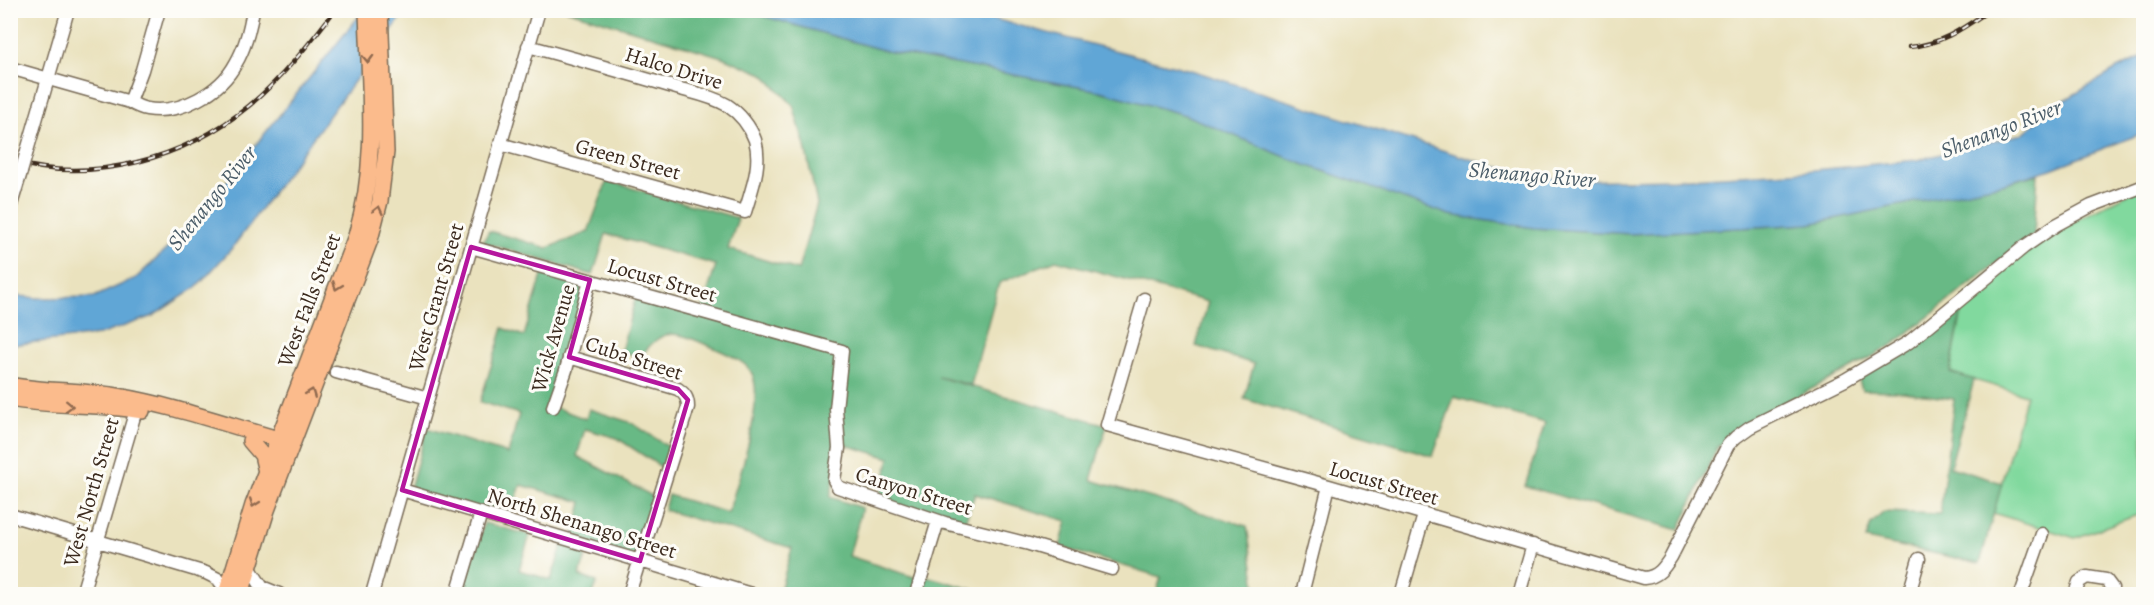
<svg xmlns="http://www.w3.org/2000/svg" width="2154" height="605" viewBox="0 0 2154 605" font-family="Alegreya,serif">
  <rect width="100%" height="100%" fill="#fdfcf7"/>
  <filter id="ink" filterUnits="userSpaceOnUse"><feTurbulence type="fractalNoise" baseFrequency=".0167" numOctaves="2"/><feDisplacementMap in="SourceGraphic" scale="12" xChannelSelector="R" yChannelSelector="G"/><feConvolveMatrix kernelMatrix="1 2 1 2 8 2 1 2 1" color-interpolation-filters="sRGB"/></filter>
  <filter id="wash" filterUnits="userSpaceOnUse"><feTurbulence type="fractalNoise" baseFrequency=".008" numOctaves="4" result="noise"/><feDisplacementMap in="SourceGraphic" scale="24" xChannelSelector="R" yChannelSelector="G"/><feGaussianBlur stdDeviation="1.35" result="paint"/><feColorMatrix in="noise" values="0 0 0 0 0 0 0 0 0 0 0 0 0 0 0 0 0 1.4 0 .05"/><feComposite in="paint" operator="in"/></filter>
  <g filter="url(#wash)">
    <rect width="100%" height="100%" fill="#eae2be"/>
    <path fill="#81d99e" stroke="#5e825e" stroke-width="1.5" d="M2143 186V513L2075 538 1993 513 2026 395 1950 373 1965 296 2024 247Z"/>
    <path fill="#68b985" stroke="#527252" stroke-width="1.5" d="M566 10 745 11 886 51 1100 91 1185 115 1450 215 1534 228 1631 234 1809 224 2002 184 2038 174 2034 234 1891 346 1848 370 1738 427 1717 448 1679 530 1525 486 1545 423 1454 397 1433 456 1244 399 1254 364 1196 346 1208 302 1056 260 999 283 971 385 938 377 1107 425 1091 480 1247 526 1257 594H1156L1161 577 1060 547 1067 521 975 494 963 527 878 501 890 458 839 443 838 463 830 497 862 508 849 556 920 579 922 575 989 594H779L792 548 664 510 668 495 728 513C737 484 768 396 750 370 741 357 708 346 693 339 665 328 658 336 640 357L621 351 637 292 702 310 716 265 606 234 593 275 483 242 489 231 548 248 588 232 607 181 738 218 728 249 798 270 817 204 805 146 793 105 763 74 722 57Z
      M545 266 590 280 554 407 586 419 589 409 632 423 675 451 669 472 617 438 585 429 577 456 660 500 640 561 573 541 582 502 521 485 508 521 409 492 427 428 508 454 519 414 480 402 503 328 524 336Z
      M1963 303 1950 372 1974 380 1950 467 2002 483 1980 563 1866 539 1871 524 1884 512 1940 514 1954 399 1896 391 1862 390 1858 377Z
      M484 523 530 535 519 570 551 580 563 543 588 551 579 576 597 582 593 594H462Z"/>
    <path fill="#60a6d6" stroke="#4e687a" stroke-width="1.5" d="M363 11H409L403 15 233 247 197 287 153 316 99 335 11 345 10 295 38 298 94 297 136 278 189 228Z
      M745 11H963L1191 70 1492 166 1568 181 1674 179 1804 171 1917 160 2022 134 2058 104 2117 69 2143 57V133L2051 169 2002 184 1809 224 1631 234 1534 228 1450 215 1300 163 1185 115 1100 91 886 51Z"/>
  </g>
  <g filter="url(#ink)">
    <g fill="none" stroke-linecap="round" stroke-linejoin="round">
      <g stroke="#786a56" stroke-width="15">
        <path id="minor" d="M10 68 130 102C135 105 141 108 147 109 180 115 221 92 236 63 245 48 250 28 253 10
          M130 102 142 70 159 10
          M500 144 745 212C752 188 762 165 755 140 750 126 739 113 727 105 710 95 689 92 670 86 623 72 576 59 528 46
          M27 151 68 10
          M10 208 21 172
          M471 247 842 351 836 409 839 448 834 480 838 487 945 523 1029 544 1112 569
          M1144 299 1107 425 1329 486 1644 578C1658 577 1664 568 1671 557L1728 445 1736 437 1750 427 1845 380 1909 342 2024 247 2056 225 2091 206 2144 186
          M569 357 678 389C685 394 688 398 688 407L629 594
          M336 372 428 398
          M553 407 566 370 590 280
          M402 490 751 594
          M10 515 206 573 218 579 227 591
          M249 567 262 587 279 594
          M82 594 138 403
          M251 594 268 591
          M372 594 539 10
          M457 594 481 513
          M916 594 938 521
          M1302 594 1329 486
          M1401 594 1424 515
          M1519 594 1533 545
          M1909 594 1919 559
          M2021 594 2042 534
          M2075 594 2079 582 2087 577 2106 580 2112 588 2111 594"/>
      </g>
      <g stroke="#786a56" stroke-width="18">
        <path id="major" d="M10 385C46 392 81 390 117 396 171 405 225 424 278 439L285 445
          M10 399C54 407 99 403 142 411
          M250 441 262 455 266 472
          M226 594 253 505 356 236C379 159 369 89 367 10
          M241 594 267 510 370 240 380 201 386 152 380 10"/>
      </g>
      <use href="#minor" stroke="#fff" stroke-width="12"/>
      <use href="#major" stroke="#fbbb8c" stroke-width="15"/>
      <g stroke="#3b2a1e" stroke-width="4.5">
        <path id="rail" d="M1909 47C1941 45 1965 27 1990 10
          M10 161C92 185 185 159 250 105 282 78 309 44 335 10"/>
      </g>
      <use href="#rail" stroke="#fdfcf7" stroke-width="2" stroke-dasharray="7" stroke-linecap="butt"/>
      <g stroke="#786a56" stroke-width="15" stroke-linecap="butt">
        <path id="minor-bridge" d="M21 172 27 151"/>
      </g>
      <use href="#minor-bridge" stroke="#fff" stroke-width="12"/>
    </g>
    <defs><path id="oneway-chevron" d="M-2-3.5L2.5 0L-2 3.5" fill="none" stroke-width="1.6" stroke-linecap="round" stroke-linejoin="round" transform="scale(1.5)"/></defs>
    <g stroke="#916b50">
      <use href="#oneway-chevron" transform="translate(368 59) rotate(88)"/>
      <use href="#oneway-chevron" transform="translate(378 210) rotate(-77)"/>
      <use href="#oneway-chevron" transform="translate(337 286) rotate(111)"/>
      <use href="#oneway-chevron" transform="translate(311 393) rotate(-69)"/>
      <use href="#oneway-chevron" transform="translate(69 406) rotate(2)"/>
      <use href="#oneway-chevron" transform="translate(254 503) rotate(110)"/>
    </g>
  </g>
  <path fill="none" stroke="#b5179e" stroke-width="4.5" stroke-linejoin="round" d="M471 247 590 280 569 357 678 389 688 400 640 561 402 490Z"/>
  <g text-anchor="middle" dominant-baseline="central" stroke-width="6" stroke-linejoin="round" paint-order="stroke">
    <g font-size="21" fill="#3b2a1e" stroke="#fdfcf7">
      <text transform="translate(674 68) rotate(17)">Halco Drive</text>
      <text transform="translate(628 159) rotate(15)">Green Street</text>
      <text transform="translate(662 280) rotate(16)">Locust Street</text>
      <text transform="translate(436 297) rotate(-74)">West Grant Street</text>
      <text transform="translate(309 300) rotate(-69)">West Falls Street</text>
      <text transform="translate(553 338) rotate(-74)">Wick Avenue</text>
      <text transform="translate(634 358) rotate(18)">Cuba Street</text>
      <text transform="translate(1384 483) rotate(16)">Locust Street</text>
      <text transform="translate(914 491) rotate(17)">Canyon Street</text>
      <text transform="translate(91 492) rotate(-74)">West North Street</text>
      <text transform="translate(582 523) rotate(17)">North Shenango Street</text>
    </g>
    <g font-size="22" font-style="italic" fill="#4a5c68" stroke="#fdfcf7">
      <text transform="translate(2001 129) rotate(-21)">Shenango River</text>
      <text transform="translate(1532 175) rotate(5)">Shenango River</text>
      <text transform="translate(212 198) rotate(-51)">Shenango River</text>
    </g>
  </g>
  <rect width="2154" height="605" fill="none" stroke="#fdfcf7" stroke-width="36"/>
</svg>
